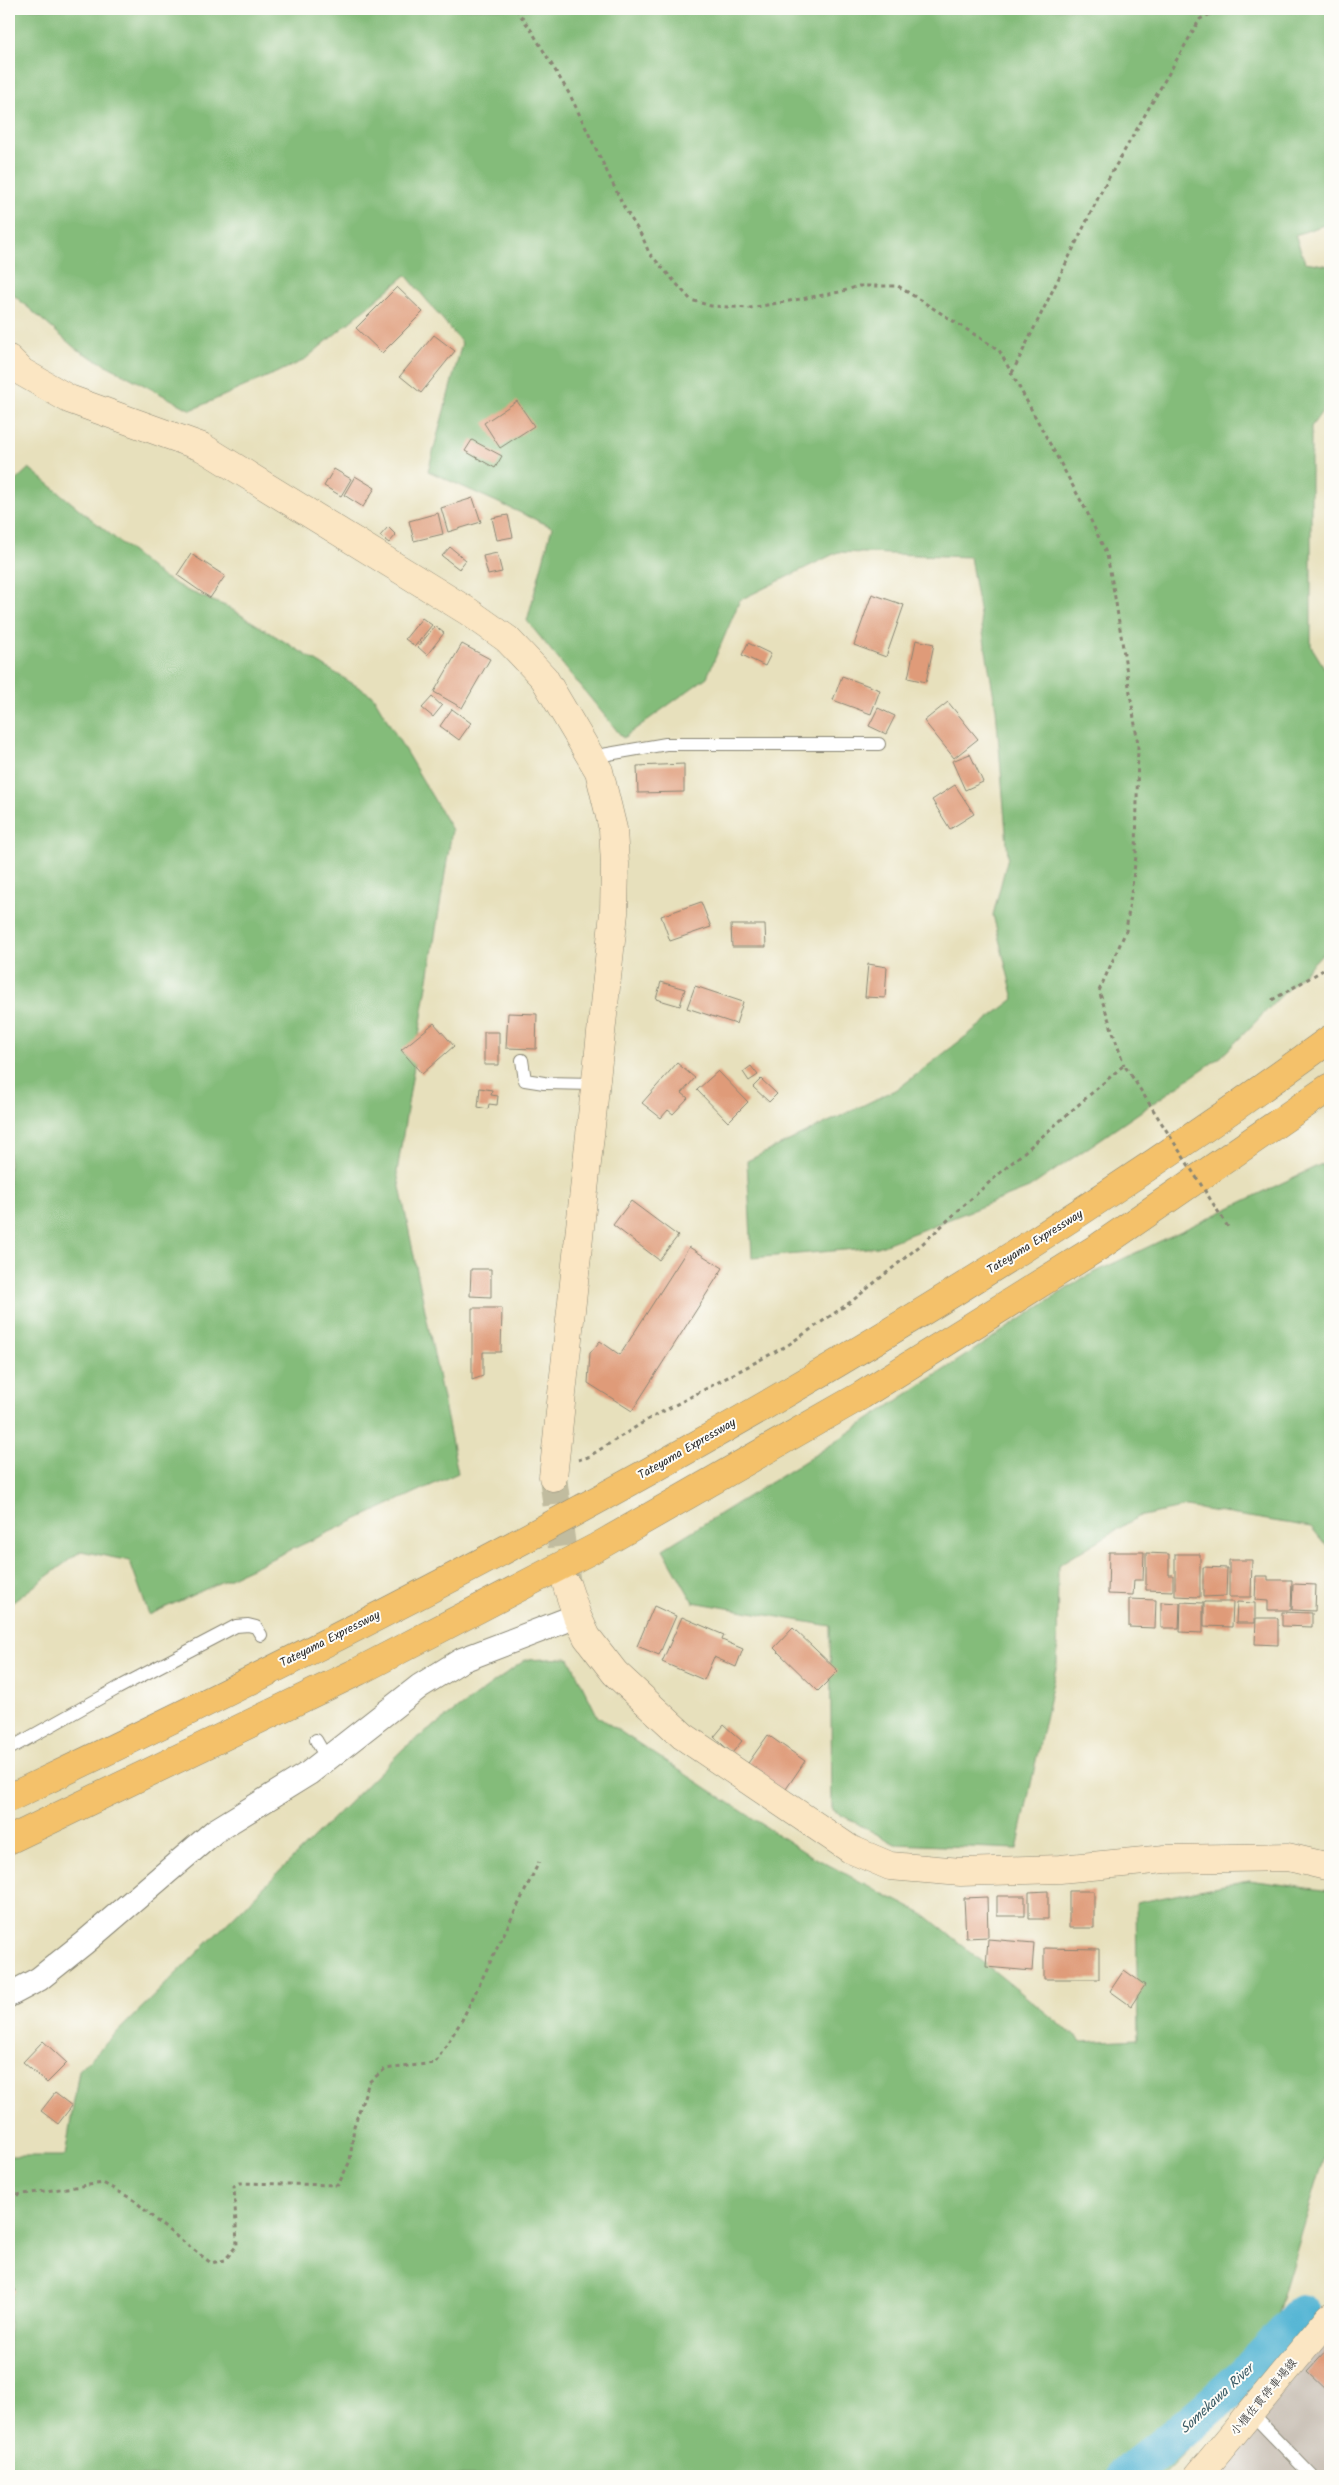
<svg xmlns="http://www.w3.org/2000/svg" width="1339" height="2485" viewBox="0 0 1339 2485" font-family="Kalam,'Klee One',sans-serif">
  <rect width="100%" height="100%" fill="#fdfcf7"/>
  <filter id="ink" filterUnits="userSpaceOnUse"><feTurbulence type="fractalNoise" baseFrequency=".02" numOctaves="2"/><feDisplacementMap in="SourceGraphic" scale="10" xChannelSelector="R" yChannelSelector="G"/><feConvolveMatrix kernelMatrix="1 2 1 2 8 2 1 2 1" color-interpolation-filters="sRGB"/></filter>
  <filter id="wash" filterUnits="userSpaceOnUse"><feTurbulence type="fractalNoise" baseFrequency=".0096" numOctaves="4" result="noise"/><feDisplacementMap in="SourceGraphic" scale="20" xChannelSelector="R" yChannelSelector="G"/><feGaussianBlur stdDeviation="1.12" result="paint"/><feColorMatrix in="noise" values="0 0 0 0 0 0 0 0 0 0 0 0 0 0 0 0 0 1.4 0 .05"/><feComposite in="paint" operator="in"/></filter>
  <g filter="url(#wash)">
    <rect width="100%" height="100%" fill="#e7e0bc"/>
    <path fill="#cbc2b8" d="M1330 2333V2476H1210Z"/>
    <path fill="#84bc7a" stroke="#587452" d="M9 9H1330V223L1295 235 1305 262 1330 266V400L1311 427V646L1330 677V946L1222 1056 1029 1188 878 1247 752 1258 747 1161 899 1088 1014 999 993 915 1008 857 996 709 970 557 838 552 740 600 707 677 623 738 527 621 552 527 428 471 462 343 406 275 303 361 191 410 76 349 9 291Z
      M29 468 160 575 186 590 228 607 373 696 452 830 397 1172 458 1473 149 1615 130 1561 81 1551 9 1605V487Z
      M1330 1160V1550L1311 1527 1186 1507 1138 1517 1058 1565 1057 1663 1017 1849 895 1844 832 1810 830 1626 693 1602 663 1549 818 1453 1083 1278Z
      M569 1658 598 1717 806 1853 926 1916 1082 2042 1138 2039 1136 1903 1248 1880 1330 1891V2139L1258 2379 1162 2476H9V2156H65L79 2070 404 1748 525 1660Z"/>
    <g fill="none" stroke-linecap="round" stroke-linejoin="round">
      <path stroke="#55b5d4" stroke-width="38" d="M1125 2476C1188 2427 1251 2375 1302 2314"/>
    </g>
    <g id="blocks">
      <path fill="#df9b79" d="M397 287 423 312 382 353 356 328Z
        M434 335 455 351 421 393 400 376Z
        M517 401 534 426 500 448 484 423Z
        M472 440 502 456 495 468 465 451Z
        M334 469 351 479 341 496 324 486Z
        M355 476 375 488 363 507 344 495Z
        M473 498 481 522 448 532 441 508Z
        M438 513 443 534 414 541 409 521Z
        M508 515 513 537 497 540 492 518Z
        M388 527 396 535 389 543 380 536Z
        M450 547 466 560 459 569 442 556Z
        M497 553 502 572 488 575 483 556Z
        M191 554 225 576 210 598 177 575Z
        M872 594 904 605 886 657 854 645Z
        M422 618 432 625 415 646 405 639Z
        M435 626 444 633 427 655 418 647Z
        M916 640 934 644 926 682 908 678Z
        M748 643 771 654 765 666 742 655Z
        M462 644 490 659 462 708 434 692Z
        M842 676 880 690 871 714 833 700Z
        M432 697 442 706 433 717 422 708Z
        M948 702 978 739 954 758 924 721Z
        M878 708 895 716 886 734 869 726Z
        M452 709 471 723 459 740 440 726Z
        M970 754 983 782 965 790 952 761Z
        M684 764V792L638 793 637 766Z
        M955 785 974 814 950 829 932 800Z
        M701 902 711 927 670 941 661 916Z
        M731 925H765L766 947H732Z
        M868 964 887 967 885 998 865 997Z
        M661 982 685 989 680 1006 656 999Z
        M695 986 743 1002 736 1024 687 1008Z
        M508 1013 537 1014 536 1049 506 1048Z
        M434 1023 454 1046 422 1074 401 1050Z
        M484 1032H499V1065H484Z
        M677 1063 695 1078 682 1093 688 1098 673 1114 668 1110 661 1118 642 1103Z
        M751 1066 758 1075 749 1081 743 1072Z
        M718 1071 748 1102 728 1122 697 1090Z
        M761 1079 777 1094 769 1102 753 1087Z
        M480 1088 492 1090 491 1095 498 1096 497 1105 489 1104 488 1109 478 1107Z
        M631 1201 678 1236 659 1260 613 1225Z
        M689 1247 723 1268 632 1411 588 1383 590 1353 600 1341 620 1355Z
        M471 1269H491V1297L470 1296Z
        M472 1308H502L501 1352H483V1376L472 1380Z
        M1109 1552H1144L1143 1580H1134L1133 1595 1108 1594Z
        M1146 1553 1169 1554V1575H1173V1591L1146 1590Z
        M1175 1554H1200V1597L1175 1596Z
        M1229 1560H1252L1251 1597H1229Z
        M1203 1567 1227 1568 1226 1596 1203 1597Z
        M1256 1576H1268V1580H1292L1291 1610H1268V1601L1255 1600Z
        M1293 1584 1316 1585 1315 1611 1292 1610Z
        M1129 1599 1156 1600 1155 1628 1129 1627Z
        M1161 1602 1180 1603 1179 1628H1161Z
        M1181 1602 1203 1603V1633L1180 1632Z
        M1204 1602H1233L1232 1627 1204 1626Z
        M1237 1602 1255 1603V1623H1236Z
        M654 1606 676 1616 659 1655 637 1646Z
        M1282 1612 1312 1613V1627L1282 1626Z
        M682 1617 724 1635 722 1640 743 1649 736 1667 714 1657 704 1680 662 1662Z
        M1256 1618H1278V1645L1255 1644Z
        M793 1628 838 1671 818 1691 774 1648Z
        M724 1725 742 1741 732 1753 714 1737Z
        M768 1735 805 1761 784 1792 746 1766Z
        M1048 1891V1919H1029V1892Z
        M1069 1891H1094V1928H1069Z
        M997 1896H1025V1916H997Z
        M987 1897 988 1937 966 1938 964 1898Z
        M988 1939 1034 1943 1032 1971 986 1967Z
        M1044 1948 1099 1949V1979H1044Z
        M1124 1970 1145 1985 1131 2006 1110 1991Z
        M43 2041 67 2063 47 2083 23 2062Z
        M55 2093 72 2106 58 2124 41 2111Z
        M9 2285 16 2290 9 2299Z
        M1330 2347V2394L1307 2372Z"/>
    </g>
  </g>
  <g filter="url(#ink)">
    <use href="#blocks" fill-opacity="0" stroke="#898674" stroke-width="1"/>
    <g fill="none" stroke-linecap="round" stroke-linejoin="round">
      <path stroke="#c1bc9f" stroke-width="28" stroke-dasharray="28 14" stroke-linecap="butt" d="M553 1477 567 1586"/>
      <g stroke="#898674" stroke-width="14">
        <path id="lane" d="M591 757 666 744H879
          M522 1060 525 1080 544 1083 595 1084
          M316 1740 327 1759
          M9 1749 118 1688 236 1626 248 1625 256 1627 261 1635
          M1251 2413 1312 2476"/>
      </g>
      <g stroke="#898674" stroke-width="26">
        <path id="street" d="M9 1995 39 1979 84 1943 215 1831 309 1773 420 1686 462 1660 577 1616"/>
      </g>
      <g stroke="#898674" stroke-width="29">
        <path id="secondary" d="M9 359 22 372 69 399 202 447 469 612 507 639 544 678 599 771 613 829 615 864 614 913 553 1477
          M567 1586 577 1616 587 1637 615 1673 683 1736 850 1849 890 1866 961 1872 1060 1869 1165 1859 1288 1857 1330 1867
          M1198 2476 1330 2317"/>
      </g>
      <g stroke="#898674" stroke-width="29">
        <path id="highway" d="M9 1798C468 1580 920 1340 1330 1039
          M9 1840 359 1671 597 1547 862 1395 1100 1246 1330 1087"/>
      </g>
      <path stroke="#898674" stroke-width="3" stroke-dasharray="4 4" stroke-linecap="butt" d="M516 9 531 30 570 95 624 207 643 238 649 253 691 300 711 306 750 308 840 292 859 286H898L999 350 1087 512 1107 555 1116 603 1138 744 1136 856 1126 931 1099 991 1124 1065
        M1012 373 1103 188 1200 19 1221 9
        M1272 1000 1330 966
        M578 1460 588 1457 647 1420 788 1345 852 1301 922 1244 984 1187 1124 1065 1131 1075
        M9 2196 103 2183 134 2200 159 2223 211 2263 225 2260 237 2245 234 2186 239 2183 338 2185 350 2161 354 2126 369 2082 385 2069 435 2063 462 2020 539 1862"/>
      <use href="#lane" stroke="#fff" stroke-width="12"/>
      <use href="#street" stroke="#fff" stroke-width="24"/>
      <use href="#secondary" stroke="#fbe6c3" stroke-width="28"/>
      <use href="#highway" stroke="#f4c16a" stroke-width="28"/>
      <path stroke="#898674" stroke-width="3" stroke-dasharray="4 4" stroke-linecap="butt" d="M1131 1075 1228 1227"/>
    </g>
  </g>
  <g text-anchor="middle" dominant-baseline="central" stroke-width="4" stroke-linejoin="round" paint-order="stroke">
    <g font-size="12" fill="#2b2b2b" stroke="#fdfcf7">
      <text transform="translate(1035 1242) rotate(-32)">Tateyama Expressway</text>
      <text transform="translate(687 1449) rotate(-30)">Tateyama Expressway</text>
      <text transform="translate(330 1639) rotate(-27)">Tateyama Expressway</text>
      <text transform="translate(1264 2397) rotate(-50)">小櫃佐貫停車場線</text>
    </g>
    <g font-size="14" font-style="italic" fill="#3a5b66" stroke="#fdfcf7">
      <text transform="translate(1217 2399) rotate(-43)">Somekawa River</text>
    </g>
  </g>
  <rect width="1339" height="2485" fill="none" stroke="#fdfcf7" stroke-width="30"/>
</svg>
